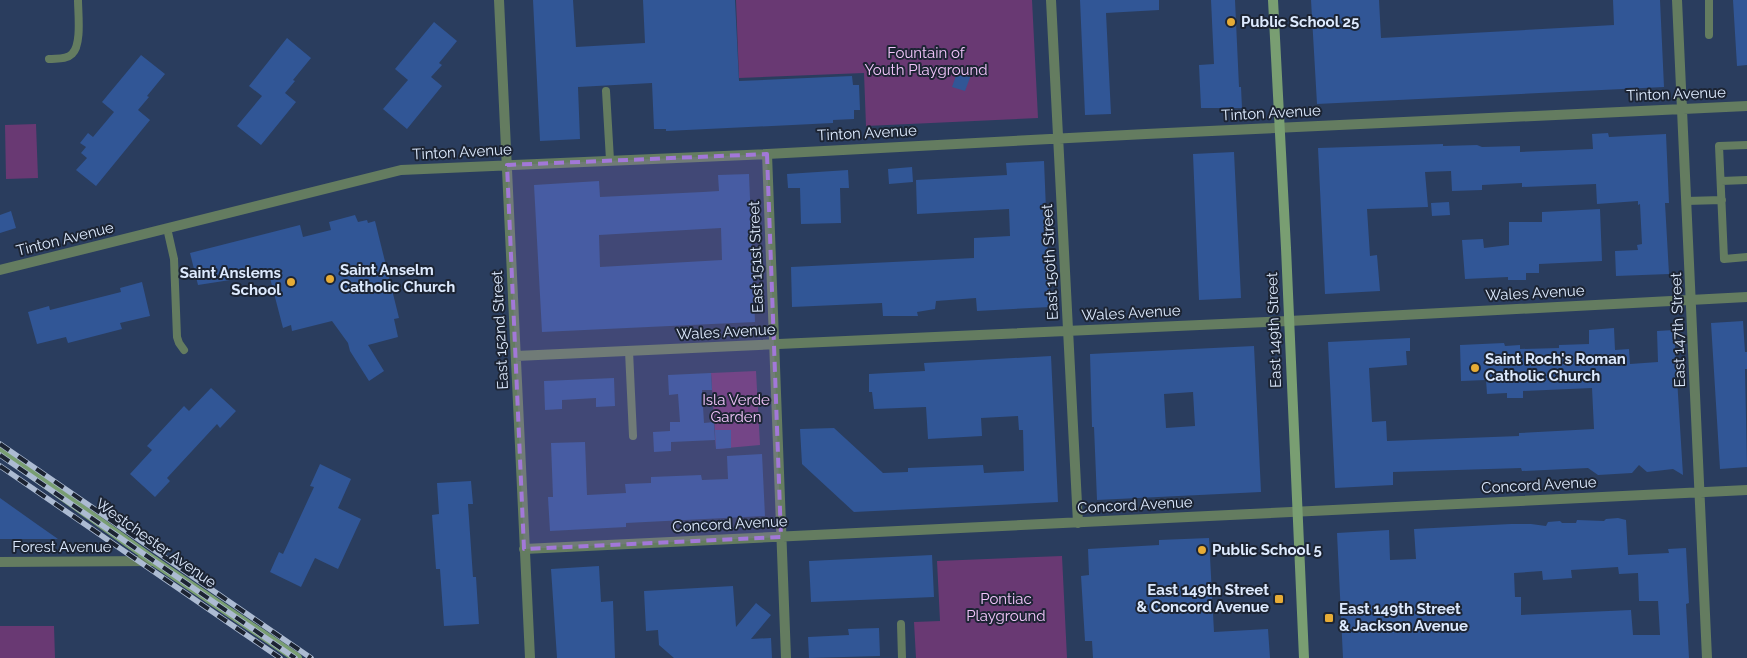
<svg xmlns="http://www.w3.org/2000/svg" width="1747" height="658" viewBox="0 0 1747 658" font-family="Raleway,sans-serif">
  <rect width="100%" height="100%" fill="#2a3d5e"/>
  <path fill="#693973" d="M736 0H1032L1038 118 866 126 864 73 739 78Z
    M36 124 38 178 6 179 5 125Z
    M756 371 760 445 716 449 711 373Z
    M1062 556 1067 658H916L914 622 940 621 937 561Z
    M0 626H54L55 658H0Z"/>
  <path fill="#315696" fill-rule="evenodd" d="M533 0H573L576 47 645 43 643 0H735L739 81 852 76 853 85H859L860 110H854V119L833 120V123L666 131V129H654L652 83 578 87 580 139 540 141Z
    M1080 0H1159V10L1106 13 1111 114 1085 115Z
    M1211 0H1235L1239 87H1241L1242 108H1201L1199 65 1214 64Z
    M1311 0H1379L1381 38 1614 25 1613 0H1660L1664 87 1317 104Z
    M1733 0H1747V65L1737 66Z
    M434 22 457 41 439 63 442 65 431 77 442 86 407 129 383 109 408 80 395 69Z
    M287 38 311 58 293 80 295 81 285 93 296 102 261 145 237 126 262 96 249 86Z
    M141 55 165 74 147 96 149 97 138 110 150 120 96 186 76 170 87 158 81 153 86 147 80 143 88 133 93 137 114 112 102 102Z
    M958 70 971 75 965 91 952 87Z
    M1608 133 1609 137 1666 134 1669 203H1665L1669 274 1616 276 1615 251 1638 250 1637 245 1642 244 1640 204 1638 205V201L1597 204 1596 184 1522 187V183L1482 185V190L1452 191 1451 171 1425 172 1428 207 1367 209 1370 256 1377 255 1380 291 1325 294 1318 148 1443 144V146L1477 145 1482 147 1520 146V152L1593 149 1592 134Z
    M1234 152 1241 298 1199 300 1193 154Z
    M1044 161 1050 307 977 311 976 298 936 301 935 309 917 312 918 316H883L882 303 792 307 791 267 974 258V238L1010 236 1009 209 917 214 916 180 1007 175 1006 163Z
    M912 167 913 182 889 184 888 169Z
    M848 170 849 188H840L841 223 801 224 800 188H788L787 174Z
    M749 174 755 322 542 332 534 185 599 181 600 197 703 192 719 191 718 175ZM721 228 722 260 600 267 599 235Z
    M1449 202 1450 215 1432 216 1431 203Z
    M1600 209 1602 261 1539 264V273H1526V280H1508V277L1465 279 1462 240 1483 239 1484 248 1509 245V222H1542V212Z
    M11 211 16 228 0 233V215Z
    M355 215 358 222 367 220 368 223 375 221 399 318 394 319 398 337 368 345 384 371 369 381 350 351 348 343 332 321 292 331 291 325 283 328 269 274 198 285 190 253 300 225 303 237 331 230 329 222Z
    M142 282 150 316 120 323 122 329 68 343 66 337 37 344 28 312 49 306 50 310 121 292 120 288Z
    M1743 321 1745 352H1747V369H1745L1747 467 1720 469 1711 323Z
    M1614 328 1615 350 1629 349 1630 364 1658 362 1657 331 1674 330 1683 475 1673 469 1647 472 1639 465 1632 473 1598 475 1588 468 1522 471 1521 468 1393 472V485L1335 488 1328 342 1410 338V351H1406L1407 365 1369 368 1372 422 1386 421 1387 441 1519 436V433L1594 429 1592 388 1523 391V398H1507V393L1487 394 1486 380 1461 381 1460 345 1504 343 1505 346 1520 345V349L1559 348V345L1589 344V330Z
    M1254 346 1261 492 1097 500 1094 427H1092L1090 354ZM1193 392 1195 426 1166 428 1164 394Z
    M1051 356 1058 502 854 512 802 464 800 429 834 428 883 473 908 472V468L983 465 984 473 1024 471 1023 430H1019L1018 416 981 418 982 436 928 439 926 407 874 409 872 392H869V374L925 371 924 363Z
    M711 373 712 390H702L704 423 714 422 715 440 671 442V451L654 452 653 432 670 431V422H680L678 394 669 395 668 375Z
    M614 378 615 406 596 407V398L562 400V409L545 410 544 381Z
    M211 388 236 411 220 428 217 424 167 478 170 481 155 497 130 474 152 450 147 446 184 406 189 411Z
    M715 430H731V448L716 449Z
    M585 442 587 495 626 493 625 484 651 483V477L701 475 702 480 728 479 727 456 762 454 765 516 626 523V527L550 531 548 497H553L551 443Z
    M320 464 351 479 338 508 361 519 338 569 315 558 301 587 270 572 279 552 283 554 314 487 310 486Z
    M471 481 473 504H468L473 577H476L479 624 444 626 440 569H436L432 515 439 514 437 483Z
    M0 498 38 525 58 539H0Z
    M1618 518 1626 520 1628 555 1669 553 1668 549 1686 548 1689 603 1686 604 1689 658H1343L1337 533 1389 530 1390 560 1416 559 1414 529 1511 524H1531L1546 526 1548 522 1560 521 1562 523H1576L1577 520 1604 521 1606 519ZM1618 567 1619 574 1638 573 1639 601H1658L1660 635H1633L1631 610 1521 615V597H1515L1514 573 1542 571 1543 580 1572 578 1571 570Z
    M1209 538 1214 632 1268 629 1270 658H1093L1092 641H1085L1081 576 1089 575 1088 549 1159 545V540Z
    M932 555 934 597 811 602 809 561Z
    M599 566 601 602 613 601 615 658H557L551 569Z
    M733 586 736 627 756 603 771 615 751 639 771 638 772 658H674L659 645 658 630 646 631 644 591Z
    M879 628 880 656 809 658 808 637 849 635 848 629Z"/>
  <g fill="none" stroke-linecap="round" stroke-linejoin="round">
    <path stroke="#647c60" stroke-width="8" d="M1709 35V0
      M49 59C56 58 66 60 72 54 82 45 78 13 78 0
      M606 91 610 160
      M1747 145 1719 146 1724 259 1747 257
      M1721 181 1747 180
      M1686 201 1722 200
      M167 228 174 259 177 337 179 343 184 350
      M629 351 633 436
      M901 624 902 658"/>
    <path stroke="#647c60" stroke-width="10" d="M499 0 530 658
      M1051 0 1078 523
      M1677 0 1707 658
      M767 154 786 658
      M0 270 401 170 767 154 1146 134 1747 106
      M516 356 1289 321 1747 297
      M524 549 1747 490
      M0 562 154 561"/>
    <path stroke="#799e72" stroke-width="10" d="M1273 0 1286 248 1304 658
      M0 451 154 561 297 658"/>
    <g stroke="#acbbd2" stroke-width="5.5">
      <path id="rail" d="M0 444 311 658
        M0 455 295 658
        M0 466 280 658"/>
    </g>
    <use href="#rail" stroke="#1c2433" stroke-width="4" stroke-dasharray="11" stroke-linecap="butt"/>
  </g>
  <path fill="#a278d8" fill-opacity="0.2" stroke="#a278d8" stroke-width="4" stroke-dasharray="10 6" stroke-linejoin="round" d="M767 154 781 537 524 549 507 165Z"/>
  <g fill="#e7ac36" stroke="#1c2433" stroke-width="2">
    <circle cx="1231" cy="22" r="5"/>
    <circle cx="330" cy="279" r="5"/>
    <circle cx="291" cy="282" r="5"/>
    <circle cx="1475" cy="368" r="5"/>
    <circle cx="1202" cy="550" r="5"/>
    <rect x="1274" y="594" width="10" height="10" rx="2.5"/>
    <rect x="1324" y="613" width="10" height="10" rx="2.5"/>
  </g>
  <g text-anchor="middle" dominant-baseline="central" stroke-width="4" stroke-linejoin="round" paint-order="stroke">
    <g font-size="15" font-weight="bold" fill="#ddeafe" stroke="#1c2433" text-anchor="start">
      <text x="1241" y="22">Public School 25</text>
      <text x="340" y="270">Saint Anselm<tspan x="340" dy="17">Catholic Church</tspan></text>
      <text x="281" y="273" text-anchor="end">Saint Anslems<tspan x="281" dy="17">School</tspan></text>
      <text x="1485" y="359">Saint Roch's Roman<tspan x="1485" dy="17">Catholic Church</tspan></text>
      <text x="1212" y="550">Public School 5</text>
      <text x="1269" y="590" text-anchor="end">East 149th Street<tspan x="1269" dy="17">&amp; Concord Avenue</tspan></text>
      <text x="1339" y="609">East 149th Street<tspan x="1339" dy="17">&amp; Jackson Avenue</tspan></text>
    </g>
    <g font-size="15" fill="#f2c6fb" stroke="#1c2433">
      <text x="926" y="53">Fountain of<tspan x="926" dy="17">Youth Playground</tspan></text>
      <text x="736" y="400">Isla Verde<tspan x="736" dy="17">Garden</tspan></text>
      <text x="1006" y="599">Pontiac<tspan x="1006" dy="17">Playground</tspan></text>
    </g>
    <g font-size="15" fill="#ddeafe" stroke="#1c2433">
      <text transform="translate(1676 94) rotate(-2)">Tinton Avenue</text>
      <text transform="translate(1271 113) rotate(-3)">Tinton Avenue</text>
      <text transform="translate(867 133) rotate(-3)">Tinton Avenue</text>
      <text transform="translate(462 152) rotate(-3)">Tinton Avenue</text>
      <text transform="translate(65 239) rotate(-14)">Tinton Avenue</text>
      <text transform="translate(756 257) rotate(-92)">East 151st Street</text>
      <text transform="translate(1050 262) rotate(-93)">East 150th Street</text>
      <text transform="translate(1535 293) rotate(-3)">Wales Avenue</text>
      <text transform="translate(1131 313) rotate(-3)">Wales Avenue</text>
      <text transform="translate(500 330) rotate(-93)">East 152nd Street</text>
      <text transform="translate(1274 330) rotate(-92)">East 149th Street</text>
      <text transform="translate(1678 330) rotate(-92)">East 147th Street</text>
      <text transform="translate(726 332) rotate(-3)">Wales Avenue</text>
      <text transform="translate(1539 485) rotate(-3)">Concord Avenue</text>
      <text transform="translate(1135 505) rotate(-3)">Concord Avenue</text>
      <text transform="translate(730 524) rotate(-3)">Concord Avenue</text>
      <text transform="translate(156 543) rotate(35)">Westchester Avenue</text>
      <text x="62" y="547">Forest Avenue</text>
    </g>
  </g>
</svg>
